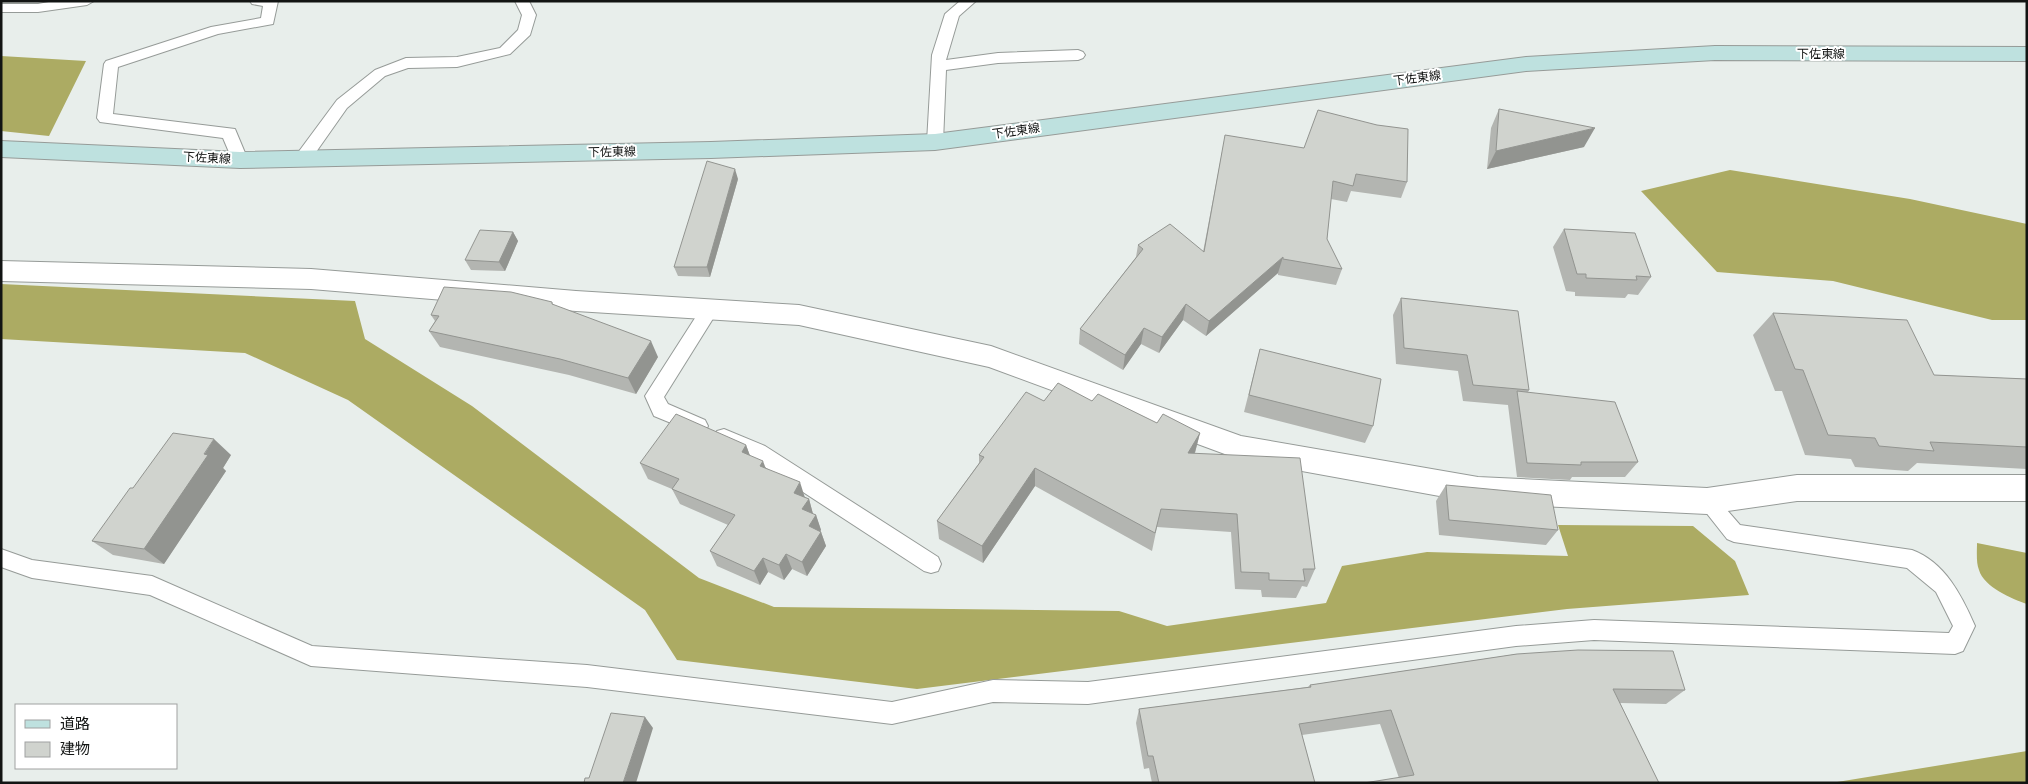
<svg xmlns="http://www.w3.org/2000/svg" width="2028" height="784" viewBox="0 0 2028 784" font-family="'Fira Sans Condensed','Noto Sans JP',sans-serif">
  <rect width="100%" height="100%" fill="#e8eeeb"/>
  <path fill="#acab63" d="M1 56 86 61 49 136 1 131Z
    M1730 170 1910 199 2027 224V320H1992L1833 281 1717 272 1641 191Z
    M1 284 355 301 365 339 472 406 699 578 774 607 1119 611 1167 626 1326 603 1342 566 1427 552 1568 556 1558 525 1693 526 1735 561 1749 595 1567 609 917 689 677 660 645 610 348 400 245 353 1 339Z
    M1977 543 2027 553V604C2012 599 1984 587 1979 570 1976 563 1977 551 1977 543Z
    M2027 751V783H1831Z"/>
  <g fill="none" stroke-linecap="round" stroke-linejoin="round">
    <g stroke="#969b98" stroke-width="2">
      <path id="service" d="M54 1H94L87 5 38 12H1V4H38Z
        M250 1H278L273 24 218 34 118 67 113 114 235 129 248 160 246 164 240 166 234 164 223 138 100 122 97 118 104 64 106 61 211 27 261 18 263 6 252 4Z
        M515 1H529L536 15 530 35 510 54 457 67 408 68 385 76 347 108 309 162 303 164 297 162 295 158 297 154 337 100 375 70 406 58 457 57 500 48 518 30 522 15Z
        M960 1H976L959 16 946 60 998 53 1078 50 1083 52 1085 55 1083 58 1078 60 998 63 946 70 943 142 941 146 935 147 929 146 927 142 932 55 945 14Z
        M710 302 716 304 719 309 664 397 668 404 705 420 708 426 705 432 698 434 654 416 645 396 704 304Z
        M724 429 765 446 938 557 941 564 938 571 931 573 924 571 751 458 717 443 714 437 717 431Z
        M1707 492 1714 495 1740 525 1912 550C1945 562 1962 596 1975 626L1963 651 1955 654 1594 640 1516 646 1088 704 993 702 892 724 587 687 311 666 150 595 32 578 1 567V549L32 560 152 576 312 646 587 665 892 702 993 680 1088 682 1516 626 1594 620 1949 633 1953 626 1936 592 1907 568 1734 542 1727 539 1697 501 1700 495Z"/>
    </g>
    <g stroke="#969b98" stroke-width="2">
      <path id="minor" d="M1 261 311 269 576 291 799 305 991 346 1241 436 1478 477 1707 488 1797 475H2027V501H1797L1707 514 1478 503 1241 460 989 367 799 325 576 311 311 289 1 281Z"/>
    </g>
    <g stroke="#969b98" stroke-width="2">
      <path id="secondary" d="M1715 46 2027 47V61L1715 60 1526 71 935 150 711 158 240 168 1 157V141L240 152 711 142 935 134 1526 57Z"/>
    </g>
    <use href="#service" fill="#fff" fill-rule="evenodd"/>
    <use href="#minor" fill="#fff" fill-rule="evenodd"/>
    <use href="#secondary" fill="#bee1df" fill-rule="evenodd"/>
  </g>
  <path fill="#b3b5b1" d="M1499 109 1584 147 1487 169 1491 128Z
    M1222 152 1407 182 1401 198 1351 191 1347 202 1331 199 1327 239 1342 269 1336 285 1278 275V273L1206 336 1183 320 1159 353 1141 344 1123 370 1079 344 1080 329 1136 257 1138 245 1203 252Z
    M738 179 710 277 678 276 674 267Z
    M1564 229 1651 277 1638 295 1628 294 1625 298 1575 296V292L1566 291 1553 247Z
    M513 232 518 241 505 271 471 270 465 260Z
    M1401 298 1529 390 1528 392 1638 462 1625 477H1572L1570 480 1517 477 1508 405 1463 401 1458 371 1396 364 1393 315Z
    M552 302 553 305 658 357 636 394 569 375 440 347 429 331 435 321 431 315Z
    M1773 313 1934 375 2027 379V469L1917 463 1908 471 1855 467 1851 459 1805 455 1782 391H1775L1753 335Z
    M1260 349 1373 426 1365 443 1244 412Z
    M1044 401H1092L1157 423 1200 433 1195 453 1315 569 1307 587 1302 586 1296 598 1262 597 1261 590 1235 589 1231 532 1157 527 1152 551 1035 486 983 563 939 539 937 521 979 463V455Z
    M746 445 750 456 805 497 809 499 813 514 816 515 821 530 820 531 821 532 826 546 807 576 792 569 784 580 768 572 760 585 717 566 710 551 728 525 680 504 672 489 648 479 640 463Z
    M231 455 223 468 226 471 164 564 113 555 92 541 133 488Z
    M1446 485 1558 530 1546 545 1439 535 1436 501Z
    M1517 654 1685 690 1666 704 1620 703 1659 783 1399 778 1380 724 1302 735 1315 783H1152L1149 768 1144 769 1136 723 1139 709 1308 687 1310 685Z"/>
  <path fill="#929490" d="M1595 128 1584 147 1487 169 1496 151Z
    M735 169 738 179 710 277 707 267Z
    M513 232 518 241 505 271 499 262Z
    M1283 257 1278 273 1206 336 1209 321Z
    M1186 304 1183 320 1159 353 1162 337Z
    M1144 328 1141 344 1123 370 1125 355Z
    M651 341 658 357 636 394 628 378Z
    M1200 433 1195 452 1183 472 1188 453Z
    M214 439 231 455 223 468 226 471 164 564 144 549Z
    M746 445 752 461 742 452Z
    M763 461 769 477 760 466Z
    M1035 468V486L983 563 982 546Z
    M800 482 805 498 794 493Z
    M809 499 813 514 802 509Z
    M816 515 821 530 814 541 809 526Z
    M821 532 826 546 807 576 802 562Z
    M786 554 792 569 784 580 779 565Z
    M763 558 768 572 760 585 754 571Z
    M645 717 653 728 636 783H623Z"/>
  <path fill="#d0d3ce" stroke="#929490" d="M1499 109 1595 128 1496 151Z
    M1318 110 1377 125 1408 129 1407 182 1356 174 1353 186 1333 181 1327 239 1342 269 1283 259V257L1209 321 1186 304 1162 337 1144 328 1125 355 1080 329 1143 249 1138 245 1170 224 1204 252 1225 135 1304 148Z
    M707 161 735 169 707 267H674Z
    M1564 229 1635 233 1651 277 1636 276 1637 280 1586 278V274H1577Z
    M480 230 513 232 499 262 465 260Z
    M444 287 511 292 552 302V304L651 341 628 378 560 359 429 331 439 316 431 315Z
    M1401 298 1518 311 1529 390 1473 385 1467 355 1404 348Z
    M1773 313 1907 320 1934 375 2027 379V447L1930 442 1934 451 1879 446 1875 438 1828 435 1803 370 1795 369Z
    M1260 349 1381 379 1373 426 1249 395Z
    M1058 383 1092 401 1098 394 1157 423 1163 414 1200 433 1188 453 1300 458 1315 569H1303L1305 581 1269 580V573L1241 572 1237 514 1161 509 1155 533 1035 468 982 546 937 521 984 457 979 455 1026 392 1044 401Z
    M1517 391 1615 402 1638 462H1581V465L1527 463Z
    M676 414 744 444 746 445 742 452 763 461 760 466 800 482 794 493 809 499 802 509 816 515 809 526 821 532 802 562 786 554 779 565 763 558 754 571 710 551 735 515 672 489 679 479 640 463Z
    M173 433 214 439 204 454 208 455 144 549 92 541 130 488H133Z
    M1446 485 1551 495 1558 530 1449 520Z
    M1578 650 1673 651 1685 690 1613 689 1659 783H1364L1414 775 1391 710 1299 724 1315 783H1159L1153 756H1148L1139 709 1311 687 1310 685 1517 654Z
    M611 713 645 717 623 783H584L585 778H589Z"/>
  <g text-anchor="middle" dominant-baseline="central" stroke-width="4" stroke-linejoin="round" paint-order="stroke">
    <g font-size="12" fill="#121413" stroke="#fff">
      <text x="1821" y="54">下佐東線</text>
      <text transform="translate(1417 78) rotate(-7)">下佐東線</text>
      <text transform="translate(1016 131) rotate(-8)">下佐東線</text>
      <text transform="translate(612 152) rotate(-1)">下佐東線</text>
      <text transform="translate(207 158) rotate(3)">下佐東線</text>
    </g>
  </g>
  <rect width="2028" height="784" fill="none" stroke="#121413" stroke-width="5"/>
  <rect x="15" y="704" width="162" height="65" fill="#ffffff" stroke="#a0a1a1"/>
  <rect x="25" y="720" width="25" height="8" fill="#bee1df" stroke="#a0a1a1"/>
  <text x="60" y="729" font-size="15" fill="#121413">道路</text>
  <rect x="25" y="742" width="25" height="15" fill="#d0d3ce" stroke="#a0a1a1"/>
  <text x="60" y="754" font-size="15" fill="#121413">建物</text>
</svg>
